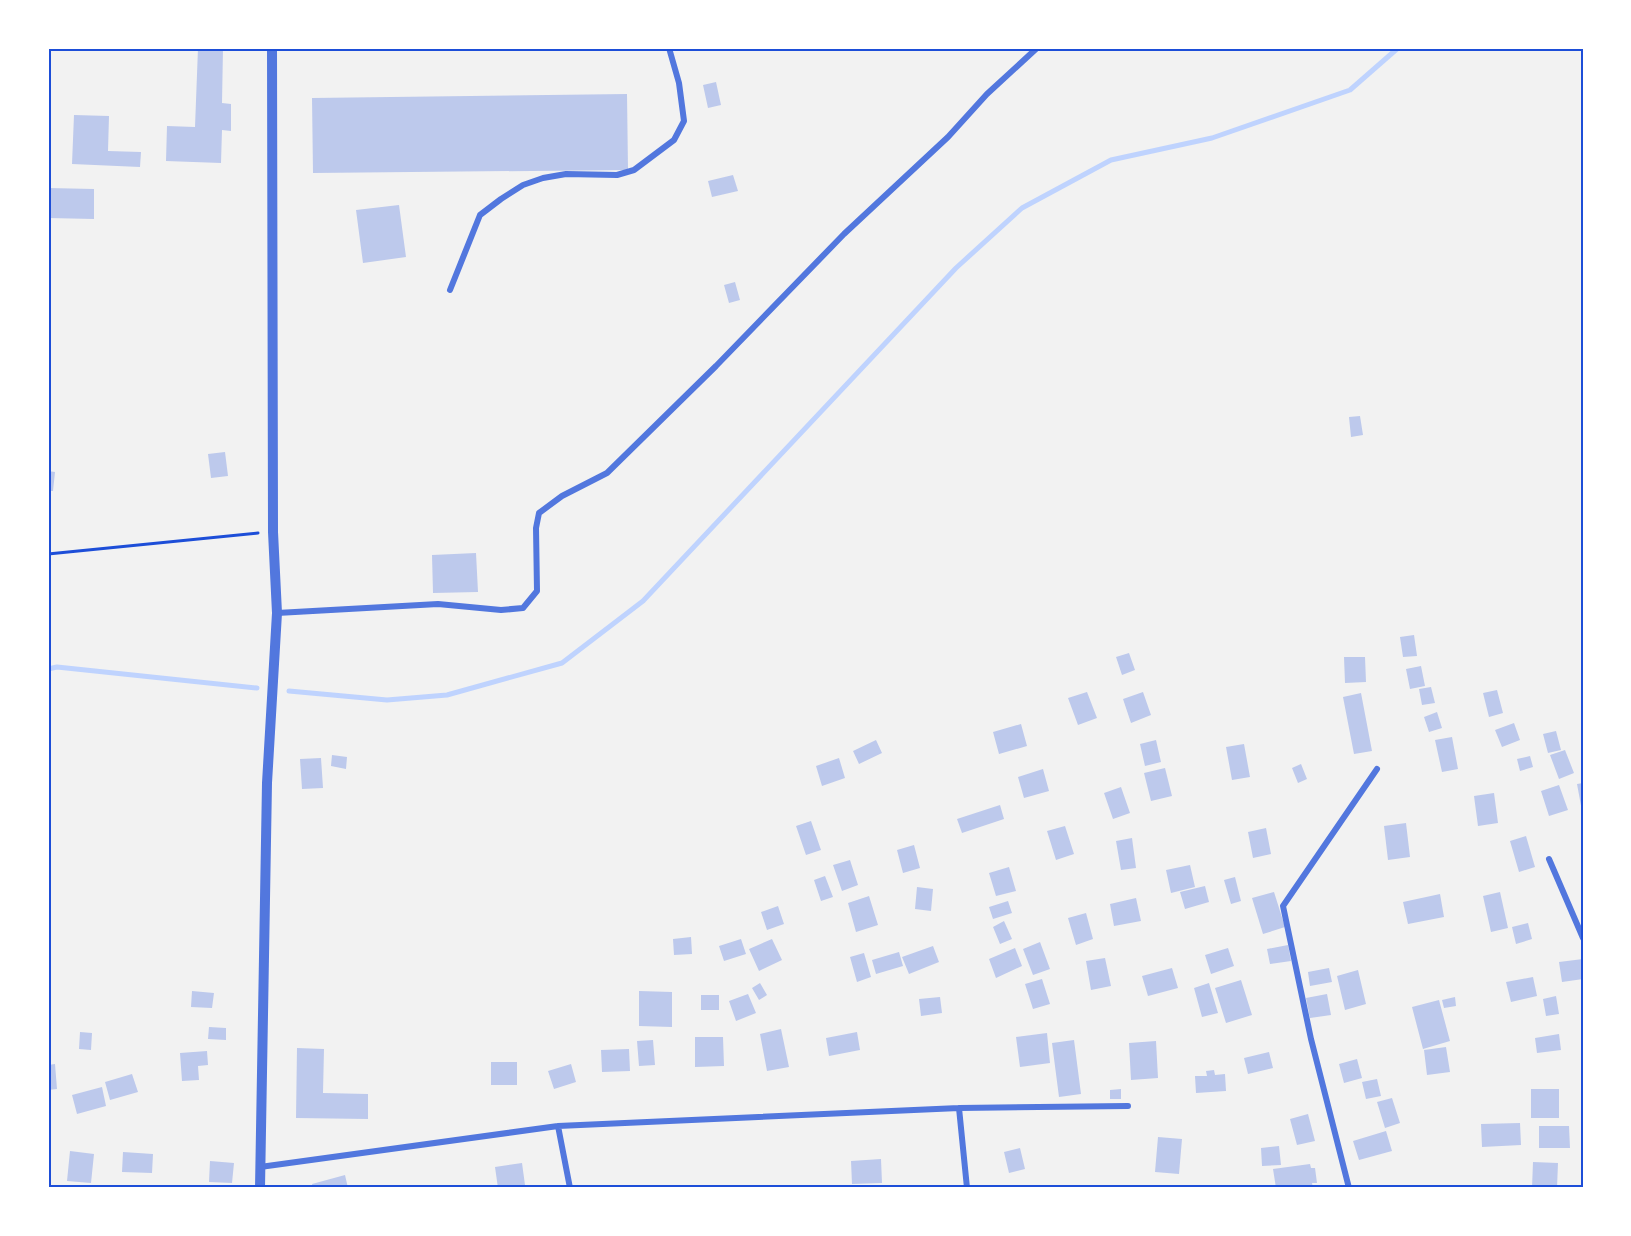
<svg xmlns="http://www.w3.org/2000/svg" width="1631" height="1236" viewBox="0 0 1631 1236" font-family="'Nunito Sans',sans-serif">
  <rect width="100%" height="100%" fill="#f2f2f2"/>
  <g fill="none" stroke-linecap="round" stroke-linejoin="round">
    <path stroke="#bfd3fe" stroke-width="5" d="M48 669 57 667 257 688
      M289 691 387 700 447 695 562 663 643 601 956 268 1022 208 1111 160 1212 138 1350 90 1398 48"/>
  </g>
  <path fill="#bdc9ec" d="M198 48H223L222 103 231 104V131L222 130 221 163 166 161 167 126 195 127Z
    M716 82 721 105 708 108 703 85Z
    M627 94 628 170 313 173 312 98Z
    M74 115 109 116 108 151 141 152 140 167 72 164Z
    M733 175 738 191 712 197 708 181Z
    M48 188 94 189V219L48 218Z
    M399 205 406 257 363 263 356 210Z
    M735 282 740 300 729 303 724 285Z
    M1360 416 1363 435 1351 437 1349 417Z
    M225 452 228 476 211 478 208 454Z
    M48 471 55 472 53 491H48Z
    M476 553 478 592 433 593 432 555Z
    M1414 635 1417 656 1403 657 1400 637Z
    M1129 653 1135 670 1122 675 1116 657Z
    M1344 657H1365L1366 682 1345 683Z
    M1421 666 1425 686 1410 689 1406 669Z
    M1431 687 1435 703 1422 705 1419 689Z
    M1497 690 1503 713 1489 717 1483 693Z
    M1087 692 1097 718 1078 725 1068 698Z
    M1143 692 1151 715 1131 723 1123 699Z
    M1361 693 1372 751 1354 754 1343 697Z
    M1437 712 1442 728 1429 732 1424 717Z
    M1514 723 1520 740 1502 747 1495 730Z
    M1021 724 1027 746 999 754 993 732Z
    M1556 731 1561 750 1548 753 1543 734Z
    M1452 737 1458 769 1442 772 1435 740Z
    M876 740 882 753 859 764 853 751Z
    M1156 740 1161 762 1145 766 1140 744Z
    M1244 744 1250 777 1232 780 1226 747Z
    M1565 750 1574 773 1559 779 1550 755Z
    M332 755 347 757 346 769 331 766Z
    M1530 756 1533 767 1520 771 1517 759Z
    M321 758 323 788 302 789 300 759Z
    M839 758 845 778 822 786 816 766Z
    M1301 764 1307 779 1298 783 1292 768Z
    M1165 768 1172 796 1151 801 1144 773Z
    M1043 769 1049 791 1024 798 1018 777Z
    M1583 783V811H1582L1577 784Z
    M1559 785 1568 810 1549 816 1541 791Z
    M1121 787 1130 813 1113 819 1104 793Z
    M1494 793 1498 823 1478 826 1474 796Z
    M1000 805 1004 819 962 833 957 819Z
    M811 821 821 850 806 855 796 826Z
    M1406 823 1410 857 1388 860 1384 826Z
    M1065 826 1074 854 1056 860 1047 831Z
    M1266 828 1271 854 1253 858 1248 832Z
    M1526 836 1535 867 1519 872 1510 841Z
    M1132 838 1136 868 1121 870 1116 841Z
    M914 845 920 868 903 873 897 850Z
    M850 860 858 885 842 891 833 865Z
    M1190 865 1195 887 1171 893 1166 870Z
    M1009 867 1016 891 996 896 989 873Z
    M825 876 833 897 821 901 814 880Z
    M1235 877 1241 901 1231 904 1224 880Z
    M1205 886 1209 902 1185 909 1180 892Z
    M917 887 933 889 931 911 915 909Z
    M1274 892 1285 927 1263 934 1252 898Z
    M1500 892 1508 928 1491 932 1483 896Z
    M1440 894 1444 917 1408 924 1403 902Z
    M869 896 878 925 856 932 848 903Z
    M1136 898 1141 921 1114 926 1110 904Z
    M1008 901 1012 913 993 919 989 907Z
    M778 906 784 924 767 930 761 912Z
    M1086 913 1093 939 1076 945 1068 918Z
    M1004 921 1012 939 1000 944 993 927Z
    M1528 923 1532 939 1516 944 1512 927Z
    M691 937 692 954 674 955 673 939Z
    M741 939 746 954 724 961 719 946Z
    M772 939 782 960 759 971 749 949Z
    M1040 942 1050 969 1033 975 1023 949Z
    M1288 945 1291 961 1270 964 1267 949Z
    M933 946 939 962 909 974 902 957Z
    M1015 948 1022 966 996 978 989 959Z
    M1228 948 1234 966 1211 974 1205 955Z
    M899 952 903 966 876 974 872 960Z
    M864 953 871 977 857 982 850 957Z
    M1105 958 1111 986 1091 990 1086 961Z
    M1583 959V979L1562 982 1559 962Z
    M1172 968 1178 988 1148 996 1142 976Z
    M1329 968 1332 982 1310 986 1308 972Z
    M1358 970 1366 1004 1345 1010 1337 976Z
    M1533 977 1537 996 1511 1002 1506 982Z
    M1042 979 1050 1004 1033 1009 1025 984Z
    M1241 980 1252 1015 1226 1023 1215 988Z
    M760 983 767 995 759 1000 752 988Z
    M1209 983 1218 1013 1202 1017 1194 988Z
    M192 991 214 993 212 1008 191 1007Z
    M639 991 672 992V1027L639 1026Z
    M748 994 756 1013 736 1021 729 1001Z
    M1327 994 1331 1015 1310 1018 1306 998Z
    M701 995H719V1010H701Z
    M1556 996 1559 1014 1546 1016 1543 999Z
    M940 997 942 1013 921 1016 919 999Z
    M1455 997 1456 1006 1444 1008 1442 1000Z
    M1439 1000 1450 1041 1423 1049 1412 1007Z
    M209 1027 226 1028V1040L208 1039Z
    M781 1029 789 1067 767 1071 760 1034Z
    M80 1032 92 1033 91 1050 79 1049Z
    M857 1032 860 1050 829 1056 826 1038Z
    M1047 1033 1050 1063 1020 1067 1016 1037Z
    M1559 1034 1561 1050 1537 1053 1535 1038Z
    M695 1037H723L724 1066 695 1067Z
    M653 1040 655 1065 639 1066 637 1041Z
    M1074 1040 1081 1094 1059 1097 1052 1043Z
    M1156 1041 1158 1078 1131 1080 1129 1043Z
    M1446 1047 1450 1072 1427 1075 1424 1050Z
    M297 1048 324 1049 323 1093 368 1094V1119L296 1118Z
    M629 1049 630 1071 602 1072 601 1050Z
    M207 1051 208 1065 198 1066 199 1080 182 1081 180 1053Z
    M1269 1052 1273 1068 1248 1074 1244 1058Z
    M1357 1059 1362 1078 1344 1083 1339 1064Z
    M491 1062H517V1085H491Z
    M55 1064 57 1089 48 1090V1065Z
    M571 1064 576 1082 554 1089 548 1071Z
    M1214 1070 1215 1075 1225 1074 1226 1091 1196 1093 1195 1076H1207L1206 1071Z
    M132 1074 138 1092 110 1100 105 1082Z
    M1377 1079 1381 1096 1366 1099 1362 1082Z
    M102 1087 106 1106 77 1114 72 1095Z
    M1121 1089V1099H1110V1090Z
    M1531 1089H1559V1118H1531Z
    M1392 1098 1400 1123 1385 1128 1377 1102Z
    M1308 1114 1315 1141 1297 1145 1290 1119Z
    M1520 1123 1521 1145 1482 1147 1481 1124Z
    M1539 1126H1569L1570 1148H1539Z
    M1386 1131 1392 1151 1359 1160 1353 1141Z
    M1158 1137 1182 1139 1179 1174 1155 1172Z
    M1279 1146 1281 1165 1262 1166 1261 1148Z
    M1020 1148 1025 1169 1009 1173 1004 1152Z
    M70 1151 94 1154 91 1183 67 1181Z
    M123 1152 153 1154 152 1173 122 1172Z
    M881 1159 882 1183 852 1184 851 1161Z
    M210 1161 234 1163 232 1183 209 1182Z
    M1533 1162 1558 1163 1557 1188H1532Z
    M522 1163 525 1185 498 1188 495 1167Z
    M1310 1164 1311 1168H1315L1317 1183H1312L1313 1188H1276L1273 1169Z
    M345 1175 348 1188H313L312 1184Z"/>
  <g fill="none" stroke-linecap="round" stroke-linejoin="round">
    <path stroke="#1d4ed8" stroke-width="3" d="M48 554 258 533"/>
    <path stroke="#5277de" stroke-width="6" d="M450 290 480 215 501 199 523 185 543 178 566 174 617 175 634 170 674 140 684 121 679 83 669 48
      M277 613 438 604 501 610 523 608 537 591 536 528 539 513 562 496 607 473 716 366 844 234 948 137 987 94 1037 48
      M1549 859 1583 938
      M959 1108 967 1188
      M558 1126 570 1188
      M260 1167 558 1126 959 1108 1128 1106
      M1349 1188 1311 1039 1283 906 1377 769"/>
    <path stroke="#5277de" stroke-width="10" d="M260 1188 267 783 277 613 273 532 272 48"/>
  </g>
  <rect width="1631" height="1236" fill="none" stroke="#ffffff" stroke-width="99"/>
  <rect x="50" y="50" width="1532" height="1136" fill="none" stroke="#1d4ed8" stroke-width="2"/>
</svg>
